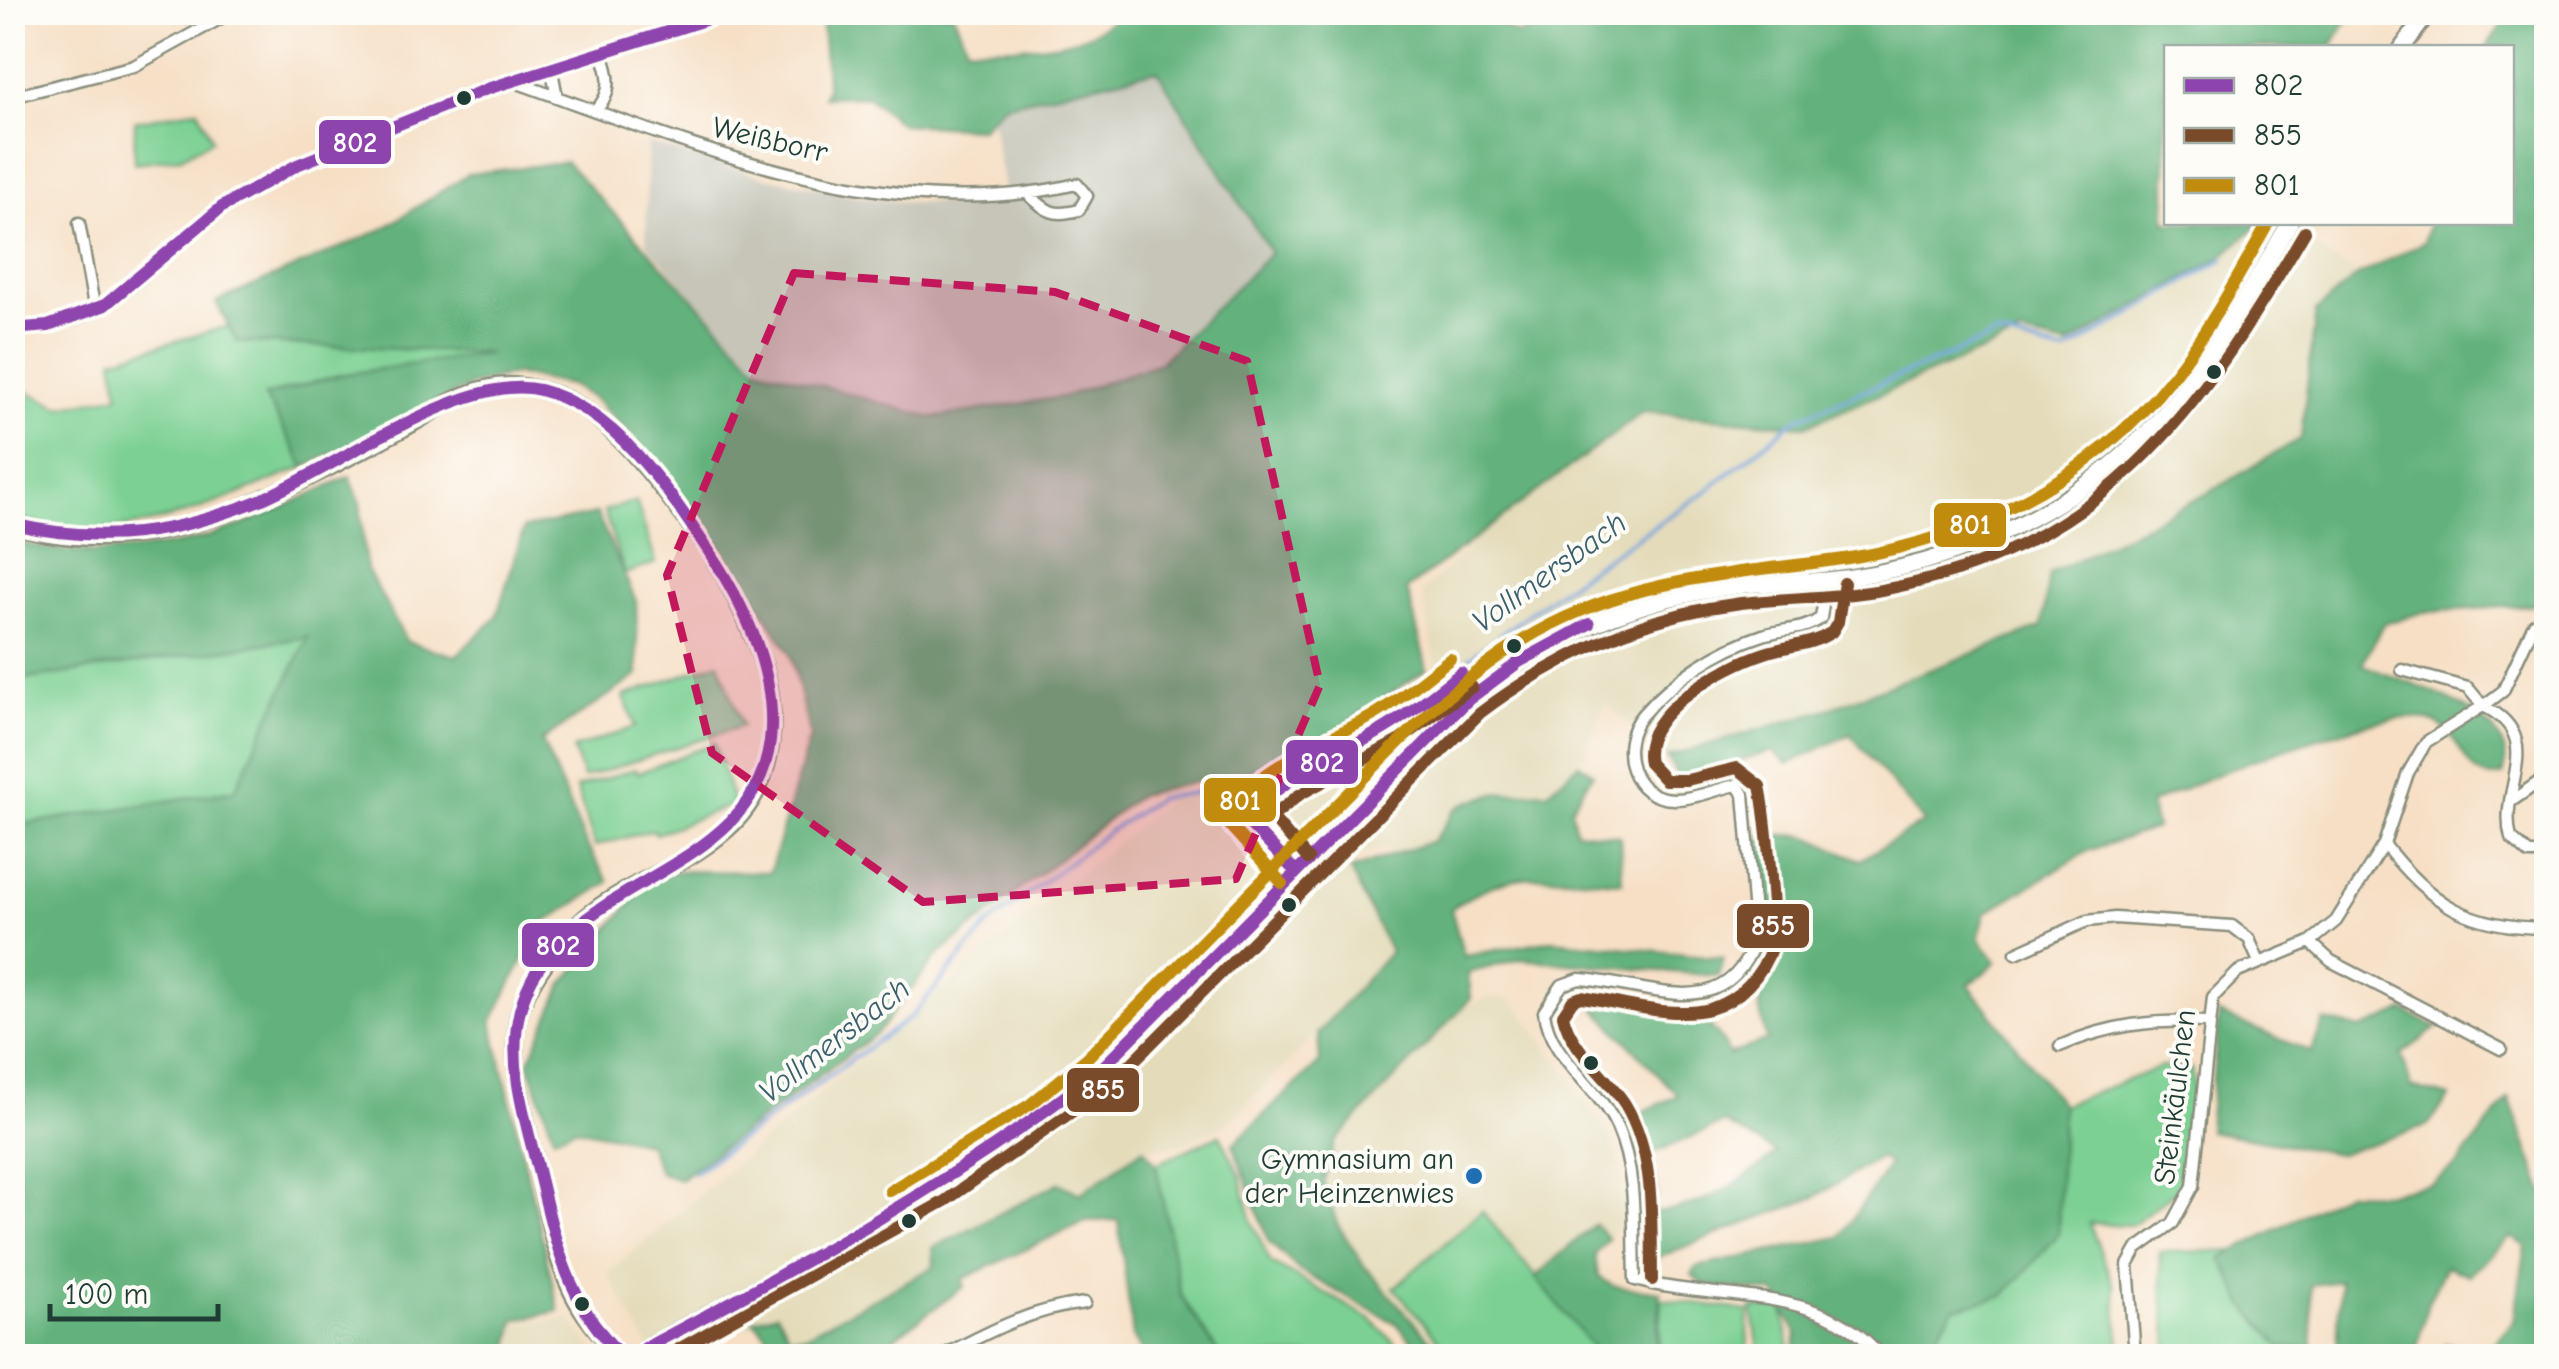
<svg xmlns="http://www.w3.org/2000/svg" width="2559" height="1369" viewBox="0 0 2559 1369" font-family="'Comic Neue',sans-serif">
  <rect width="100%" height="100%" fill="#fdfcf7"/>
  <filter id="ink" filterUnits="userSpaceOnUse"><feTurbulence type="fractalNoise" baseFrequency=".01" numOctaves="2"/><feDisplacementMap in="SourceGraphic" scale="20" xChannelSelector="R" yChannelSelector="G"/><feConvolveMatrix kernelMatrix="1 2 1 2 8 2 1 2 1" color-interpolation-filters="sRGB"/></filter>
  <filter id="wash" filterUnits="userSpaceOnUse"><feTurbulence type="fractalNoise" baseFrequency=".0048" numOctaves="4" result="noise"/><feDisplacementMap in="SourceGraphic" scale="40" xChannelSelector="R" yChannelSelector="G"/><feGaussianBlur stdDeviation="2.25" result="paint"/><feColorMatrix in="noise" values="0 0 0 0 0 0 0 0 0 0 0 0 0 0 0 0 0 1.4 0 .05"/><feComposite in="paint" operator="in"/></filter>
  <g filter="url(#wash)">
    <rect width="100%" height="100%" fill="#f6dfc5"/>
    <path fill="#e4dbba" d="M2260 223H2274L2359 275 2316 311 2301 438 2212 491 2042 626 1828 709 1667 757 1606 704 1579 764 1549 791 1499 793 1456 809 1434 841 1397 854 1382 848 1346 861 1390 952 1362 988 1227 1124 1181 1144 1144 1149 1079 1194 803 1336H789L776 1314 675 1356H654L607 1273 1174 795 1292 765 1439 679 1422 592 1493 524 1643 411 1805 426 2021 335 2067 346 2223 256Z
      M1491 996 1511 999 1524 1014 1611 1137 1621 1169 1624 1219 1595 1255 1594 1267 1612 1286 1644 1289 1606 1356H1444L1364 1266 1337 1224 1323 1182 1335 1142 1460 1010Z
      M570 1319 599 1356H510L516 1324Z"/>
    <path fill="#c6c5b8" d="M1157 70 1271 253 1160 363 1063 397 932 418 757 367 646 243 647 143 765 177 866 197 911 203 1006 201 991 117 1002 105Z"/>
    <path fill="#7bd093" stroke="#4d8664" stroke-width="2.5" d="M198 109 212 140 181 157 134 163 135 121Z
      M229 326 238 342 498 353 340 375 265 396 305 467C217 502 109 557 13 515V385L61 407 119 395 113 359Z
      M636 501 656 563 625 574 604 511Z
      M309 637 235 790 13 826V681Z
      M719 662 742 726 583 778 573 749 635 727 624 696Z
      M714 743 734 804 656 834 654 830 595 846 576 788 635 769 638 773Z
      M2161 1067 2191 1068 2196 1108 2180 1188 2131 1225 2089 1223 2114 1286 2121 1356H1923L1954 1308 2003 1296 2058 1235 2062 1105Z
      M1220 1135 1240 1175 1252 1221 1270 1262 1371 1319 1408 1356H1220L1180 1294 1156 1164Z
      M1482 1211 1600 1356H1452L1394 1288Z
      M2235 1251 2222 1259 2281 1347 2313 1349V1356H2169L2159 1252Z
      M1662 1299 1749 1311 1747 1356H1659Z
      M1752 1308H1783L1791 1356H1760Z"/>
    <path fill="#64b27d" stroke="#427858" stroke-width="2.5" d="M1121 12 1485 13 1518 35 1568 12 2352 13 2331 47 2166 48V222L2260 223 2223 256 2067 346 2021 335 1805 426 1643 412 1407 589 1427 669 1290 761 1139 795 938 955 877 1033 680 1179 659 1172 648 1143 575 1128 554 1137 528 1063 564 983 657 871 770 872 810 736 790 653 727 554 640 445 594 399 570 385 515 374 472 385 305 467 265 396 340 375 490 353 237 342 216 302 383 229 468 174 566 162 757 367 932 418 1063 397 1160 363 1271 253 1157 70 1003 105 981 128 901 124 867 96 823 97 827 88 821 13H953L967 47C1019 47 1081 53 1121 12Z
      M2511 13H2546V604L2424 612 2384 624 2362 664C2404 685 2524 710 2503 775 2456 788 2470 722 2417 718 2391 716 2360 726 2335 733 2269 752 2212 775 2150 804L2156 828 2090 850 1985 913 1979 938 1997 962 1969 985 2062 1105 2058 1235 2003 1296 1954 1308 1923 1356H1794L1797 1334 1775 1293 1704 1285 1692 1275 1696 1267 1840 1237 1889 1165 1880 1157 1815 1197 1643 1263V1212C1688 1216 1744 1182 1777 1153L1724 1123 1651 1154 1658 1197H1642L1620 1123 1678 1095 1588 1001 1590 991C1638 1001 1711 1001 1729 1055L1767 1040 1760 1011V834L1806 836 1860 860 1924 822 1850 734 1789 764 1772 751 1680 781 1667 757 1828 709 2042 627 2049 574 2212 491 2301 438 2316 311 2359 275 2424 242 2429 223 2512 222V48L2486 47Z
      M350 476 360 503 366 568 407 642 456 656 496 618 524 528 597 514 636 601 638 675 542 741 586 844 609 882 541 925 492 1022 559 1311 515 1320 507 1356H13V826L235 790 308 637 13 681V540C69 560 172 551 228 530 270 515 310 494 350 476Z
      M1579 764 1593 773 1571 808 1576 831 1620 836 1622 882C1550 878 1513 864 1451 909L1464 956 1552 940 1724 958 1718 976 1521 959 1468 973 1471 998 1335 1142 1323 1182 1337 1224 1364 1266 1444 1356H1425L1397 1324 1300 1271 1269 1242 1233 1144 1320 1062 1318 1033 1390 952 1350 870 1433 841 1456 809 1468 802 1499 793 1549 791Z
      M2405 1011 2437 1028 2402 1054 2411 1087 2450 1097 2427 1126 2339 1154 2208 1131 2219 1014 2311 1052 2324 1021 2362 1029Z
      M2509 1098 2546 1199 2543 1356H2444L2445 1344 2490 1348 2514 1321 2526 1246 2511 1237 2469 1275 2446 1266 2428 1302 2416 1350H2394V1356H2337L2340 1281 2311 1285 2313 1349 2281 1347 2245 1306 2222 1258 2346 1192 2388 1193 2431 1184 2458 1164Z
      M1144 1148 1156 1164 1180 1294 1220 1356H1144L1133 1336 1118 1220 1086 1221 963 1279 965 1286 869 1356H787L753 1320 777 1313 789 1336H803L934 1267 933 1248 1059 1183 1080 1194Z
      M1595 1224 1608 1239 1595 1255 1598 1276 1613 1286 1661 1292 1656 1356H1600L1535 1277Z"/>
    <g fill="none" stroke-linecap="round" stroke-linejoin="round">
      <path stroke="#70a1db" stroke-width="4" d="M694 1173 911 1017 989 924 1108 832 1159 798 1270 781 1406 705 1580 576 1708 490 1796 419 1997 335 2064 353 2224 259"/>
    </g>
  </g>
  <g filter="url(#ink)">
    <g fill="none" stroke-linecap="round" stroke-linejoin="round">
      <g stroke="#8a8e7c" stroke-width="15">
        <path id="street" d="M551 66 557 97
          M512 81C691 144 883 229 1077 184L1087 196 1079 210C1053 217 1048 212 1029 195
          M12 97 134 66 232 12
          M595 111C614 92 610 74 601 51
          M79 223 95 311
          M12 329C116 330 149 260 222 207 259 180 303 163 344 145 470 90 600 52 732 12
          M1827 580 1821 618C1802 632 1785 628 1763 635 1719 649 1672 680 1642 715 1616 746 1630 800 1676 799 1695 799 1717 789 1736 785L1744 794 1756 939C1724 1028 1650 983 1579 979L1562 985 1544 1012C1549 1058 1598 1085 1617 1127 1638 1175 1633 1229 1635 1280 1720 1303 1820 1283 1881 1356
          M2402 670 2468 688 2483 706 2503 691 2534 624
          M2513 800 2546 777
          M2384 844C2430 904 2470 928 2546 928
          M2310 942 2331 961 2501 1049
          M2016 953 2087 921 2115 918 2232 926 2249 939 2259 962
          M2060 1046C2110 1024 2153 1020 2207 1022
          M942 1356C990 1331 1031 1309 1085 1303
          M2135 1356 2128 1265 2137 1249 2173 1223 2193 1186 2213 997 2238 972 2310 942 2336 921 2384 844 2408 773 2426 742 2483 706C2549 737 2497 789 2511 838L2529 854H2546"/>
      </g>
      <g stroke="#8a8e7c" stroke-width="20">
        <path id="secondary" d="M2402 48 2429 12
          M12 524C151 570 283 491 402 429 437 410 473 383 515 386 579 390 618 433 656 480 701 537 729 575 756 643 781 705 780 783 726 830 665 883 604 882 550 956 538 972 525 992 520 1010 506 1062 527 1124 539 1175 556 1245 559 1296 614 1348
          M645 1348C800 1266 962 1182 1099 1071L1468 700C1544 639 1632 600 1729 587 1761 582 1794 583 1827 580 1957 567 2085 508 2170 407 2217 351 2253 285 2290 222"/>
      </g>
      <use href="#street" stroke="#fff" stroke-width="10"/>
      <use href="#secondary" stroke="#fff" stroke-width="15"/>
      <g stroke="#fdfcf7" stroke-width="20">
        <path id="bus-1" d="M12 329 48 326 105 305 222 207 297 165 487 89 730 12
          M12 524C104 545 173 535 260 500 334 469 466 371 540 390 615 409 668 490 708 550 742 602 774 665 771 729 764 882 556 871 520 1010 507 1062 524 1116 537 1166 554 1234 564 1295 614 1348
          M1295 871 1247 821C1280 776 1330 760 1377 733 1407 716 1434 694 1461 673
          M645 1348C803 1265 957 1180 1099 1071L1468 700 1519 662 1589 624"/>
      </g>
      <g stroke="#fdfcf7" stroke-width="20">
        <path id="bus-2" d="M1308 859 1272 817 1299 795 1400 740 1472 687
          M1652 1280C1651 1221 1656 1156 1625 1104 1606 1074 1571 1051 1563 1015L1573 1000 1581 997C1622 1002 1669 1019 1710 1009 1740 1000 1762 975 1772 946 1778 928 1765 809 1760 786L1737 768 1687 780H1665L1649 763C1638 713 1725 666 1765 653 1788 645 1811 646 1832 632L1838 622 1844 583
          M666 1356 945 1201 1110 1085 1480 713C1557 655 1644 615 1741 603 1786 598 1831 598 1876 591 2103 551 2197 415 2305 231"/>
      </g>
      <g stroke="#fdfcf7" stroke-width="20">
        <path id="bus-3" d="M1282 883 1231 827C1224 779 1340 736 1374 715 1401 699 1425 678 1450 659
          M890 1191 1031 1104 1087 1058C1169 975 1250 893 1332 810 1396 746 1457 677 1537 632 1626 582 1722 574 1821 562 1957 546 2088 486 2173 376 2210 329 2239 275 2269 222"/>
      </g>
      <use href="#bus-1" stroke="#8e44ad" stroke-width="12"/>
      <use href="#bus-2" stroke="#7a4b2a" stroke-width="12"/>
      <use href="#bus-3" stroke="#c18c0d" stroke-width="12"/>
    </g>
  </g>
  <path fill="#c2185b" fill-opacity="0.2" stroke="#c2185b" stroke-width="8" stroke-dasharray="20 12" stroke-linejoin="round" d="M794 273 1055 292 1247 361 1320 685 1236 879 923 902 712 753 667 575Z"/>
  <g fill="#1f3d34" stroke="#fdfcf7" stroke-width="4">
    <circle cx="464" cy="98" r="9"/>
    <circle cx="2214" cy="372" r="9"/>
    <circle cx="1514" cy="646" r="9"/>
    <circle cx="1289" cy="905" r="9"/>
    <circle cx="1591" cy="1063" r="9"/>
    <circle cx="909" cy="1221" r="9"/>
    <circle cx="582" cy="1304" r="9"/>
  </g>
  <circle fill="#1f6fb2" stroke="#fdfcf7" stroke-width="4" cx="1474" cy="1176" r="10"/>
  <g text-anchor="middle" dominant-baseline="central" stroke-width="8" stroke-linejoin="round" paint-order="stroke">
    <g font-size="30" fill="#1f3d34" stroke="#fdfcf7">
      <text transform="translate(770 140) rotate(13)">Weißborr</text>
      <text transform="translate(2175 1097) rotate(-83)">Steinkäulchen</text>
    </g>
    <g font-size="30" fill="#1f3d34" stroke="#fdfcf7" text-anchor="end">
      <text x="1454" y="1159">Gymnasium an<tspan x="1454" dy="34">der Heinzenwies</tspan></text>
    </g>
    <g font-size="32" font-style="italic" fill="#3b606e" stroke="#fdfcf7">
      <text transform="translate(1549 572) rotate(-36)">Vollmersbach</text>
      <text transform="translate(834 1040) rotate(-38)">Vollmersbach</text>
    </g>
  </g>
  <g stroke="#fdfcf7" stroke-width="4">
    <rect x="317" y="118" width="76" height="48" rx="10" fill="#8e44ad"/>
    <rect x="1932" y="501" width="76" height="48" rx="10" fill="#c18c0d"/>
    <rect x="1284" y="738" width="76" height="48" rx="10" fill="#8e44ad"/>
    <rect x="1202" y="776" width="76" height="48" rx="10" fill="#c18c0d"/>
    <rect x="1735" y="902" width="76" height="48" rx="10" fill="#7a4b2a"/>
    <rect x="520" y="921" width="76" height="48" rx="10" fill="#8e44ad"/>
    <rect x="1065" y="1066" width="76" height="48" rx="10" fill="#7a4b2a"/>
  </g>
  <g font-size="28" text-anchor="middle" font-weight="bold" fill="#fff">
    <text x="355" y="152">802</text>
    <text x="1970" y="534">801</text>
    <text x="1322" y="772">802</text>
    <text x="1240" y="810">801</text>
    <text x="1773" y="935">855</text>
    <text x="558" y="955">802</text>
    <text x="1103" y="1099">855</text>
  </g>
  <rect width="2559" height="1369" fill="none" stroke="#fdfcf7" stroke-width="50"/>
  <rect x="2164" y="45" width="350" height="180" fill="#fdfcf7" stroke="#a4b0a9" stroke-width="2.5"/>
  <rect x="2184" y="78" width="50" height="15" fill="#8e44ad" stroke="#a4b0a9" stroke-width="2.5"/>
  <text x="2254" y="95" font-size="30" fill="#1f3d34">802</text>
  <rect x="2184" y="128" width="50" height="15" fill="#7a4b2a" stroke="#a4b0a9" stroke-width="2.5"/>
  <text x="2254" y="145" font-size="30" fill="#1f3d34">855</text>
  <rect x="2184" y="178" width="50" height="15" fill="#c18c0d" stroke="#a4b0a9" stroke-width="2.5"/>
  <text x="2254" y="195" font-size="30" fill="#1f3d34">801</text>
  <path d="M50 1304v15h168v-15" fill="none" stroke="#1f3d34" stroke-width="5"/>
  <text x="65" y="1304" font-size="30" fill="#1f3d34" stroke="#fdfcf7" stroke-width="8" paint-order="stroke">100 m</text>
</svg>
